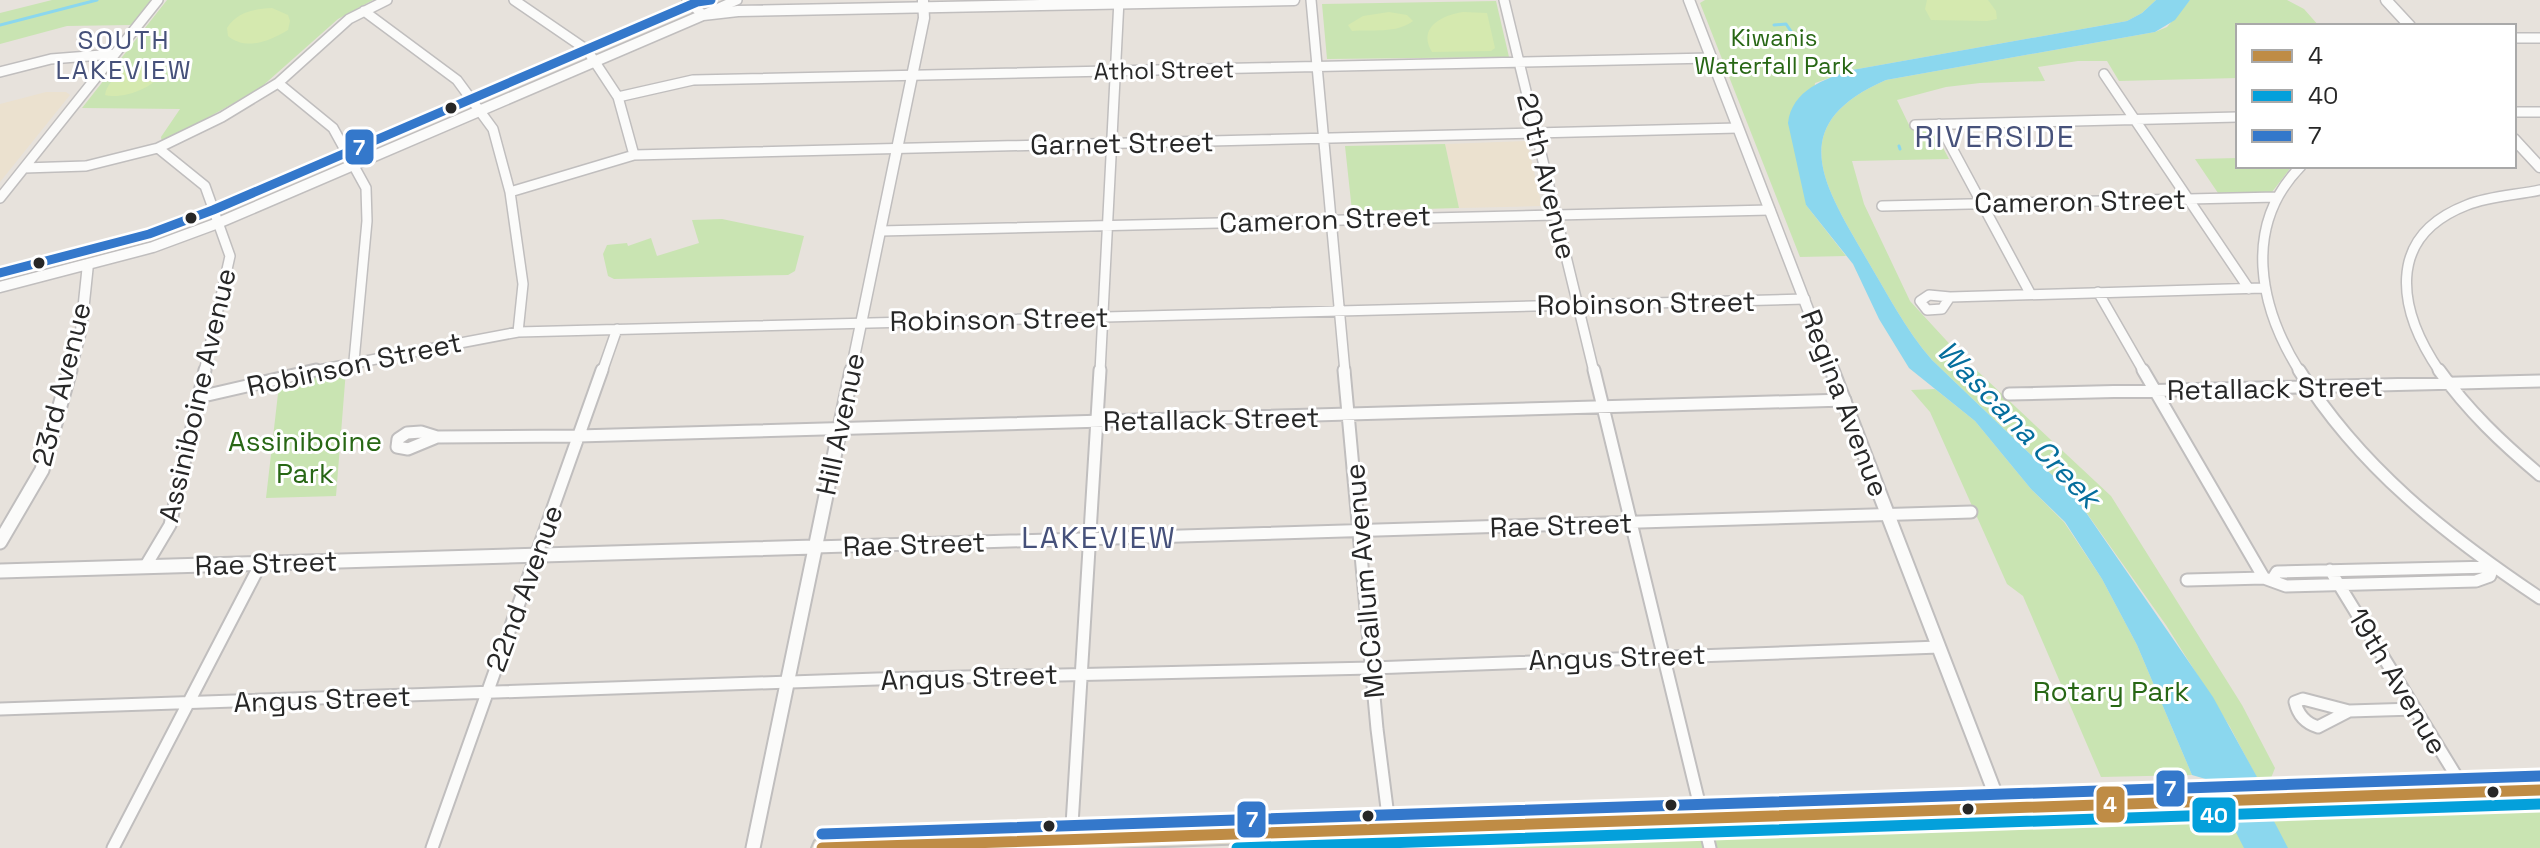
<svg xmlns="http://www.w3.org/2000/svg" width="2540" height="848" viewBox="0 0 2540 848" font-family="'Space Grotesk',sans-serif">
  <rect width="100%" height="100%" fill="#e7e2dc"/>
  <path fill="#ebe1cf" d="M46 92H66L70 95 0 182V104Z
    M1527 141 1542 206 1459 208 1445 144Z"/>
  <path fill="#c9e4b2" d="M52 0H151L131 25 67 26 0 44V13Z
    M167 0H373L338 19 259 89 162 143 161 137 180 109 82 108Z
    M1705 0H2156L2142 13 2127 21 1852 70 1815 83 1806 205 1846 256 1800 257 1700 3Z
    M2190 0H2287L2304 9 2319 26H2238V78L2119 81 2107 61H2078L2038 67 2045 81 1980 83 1946 87 1897 100 1911 129H1933L1949 159 1852 161 1864 204 1910 301 1957 352 2111 496 2242 705 2275 768 2271 778 2258 780 2230 727 2166 625 2076 498 1932 360C1905 329 1887 293 1866 258 1824 185 1783 125 1886 80L2155 32 2167 27Z
    M1496 1 1509 57 1327 59 1322 4Z
    M1445 144 1459 208 1352 211 1345 146Z
    M2238 158V166H2292L2272 192 2218 193 2195 159Z
    M722 219 804 236 795 271 788 275 614 279 608 276 603 254 607 245 627 243 628 246 651 238 657 256 699 243 692 220Z
    M346 370 336 496 266 498 279 385Z
    M1935 389 1975 421 2031 489 2064 522 2102 579 2137 645 2192 775 2101 777 2023 596 2007 584 1930 412 1911 390Z
    M2540 806V848H1403L1667 837 1774 826 2028 823Z"/>
  <path fill="#d5e9af" d="M1927 0H1988L1996 11 1997 19 1987 21 1931 20 1925 9Z
    M272 8 288 15 290 21 288 30C270 41 246 51 228 36L227 28C237 12 254 9 272 8Z
    M1389 12 1407 15 1413 21C1396 34 1372 29 1352 31L1348 25 1363 16Z
    M1463 12 1487 13 1495 48 1491 51 1432 52C1417 28 1442 15 1463 12Z
    M152 64 163 69C159 87 122 100 105 95 108 76 133 65 152 64Z"/>
  <path fill="#8bd7ee" d="M2156 0H2190L2175 20 2155 32 1886 80C1783 125 1824 185 1866 258 1887 293 1905 329 1932 360L2076 498 2213 697 2257 777 2252 779 2288 848H2244L2209 780 2192 775 2137 645 2102 579 2065 522 2031 489 1975 421 1909 368 1879 319 1853 264 1806 205 1788 123C1792 90 1824 79 1852 70L2127 21 2142 13Z"/>
  <path fill="#e7e2dc" d="M2260 779 2276 815 2224 816 2207 783 2200 781Z"/>
  <g fill="none" stroke-linecap="round" stroke-linejoin="round">
    <path stroke="#8bd7ee" stroke-width="3" d="M0 25 97 0
      M1774 25 1786 24 1797 40 1817 45
      M1899 146 1900 149"/>
    <g stroke="#c0bebe" stroke-width="12">
      <path id="minor-far1" d="M514 0 587 50 618 97 634 155
        M687 0 703 15 737 0
        M1311 0 1345 372
        M1504 0 1594 372
        M364 11 457 80 493 129 510 192 523 284 518 332
        M2514 38H2540
        M0 72 51 59 114 54
        M2104 74 2249 289
        M278 83 333 128 366 188 367 221 354 361
        M618 97 693 80 1711 58
        M2514 112H2540
        M1939 124 2030 293
        M1915 125 2238 117
        M158 148 205 186 230 256 204 372
        M24 168 86 166 158 148 222 117 278 83 349 19 387 0
        M510 192 634 155 1738 128
        M0 198 158 0
        M1882 206 2277 197
        M880 231 1770 210
        M2098 292 2144 372
        M1929 295 1950 297 1942 309 1927 310 1920 301Z
        M1950 297 2263 288
        M308 372 518 332 1805 299
        M602 372 617 329
        M1100 372 1119 0
        M2300 372C2259 307 2242 226 2301 166
        M2440 372C2398 311 2384 237 2467 205 2489 196 2517 195 2540 190"/>
    </g>
    <g stroke="#c0bebe" stroke-width="15">
      <path id="minor" d="M1344 370 1377 729 1392 848
        M1594 370 1710 848
        M2143 370 2264 578
        M2299 370C2359 467 2446 535 2540 598
        M2439 370C2468 411 2502 443 2540 475
        M2009 394 2540 381
        M199 397 316 370
        M421 432 437 437 408 449 397 447 398 439 407 433Z
        M437 437 578 436 1845 400
        M815 547 1971 512
        M145 567 170 525 205 370
        M2330 570 2466 792
        M2187 580 2264 578 2286 586 2476 581 2490 576 2493 567 2277 572 2272 580
        M2303 699 2349 711 2318 727C2305 723 2298 715 2295 702Z
        M0 709 877 679 1372 668 1939 647
        M2349 711 2415 709
        M113 848 261 563
        M432 848 602 370
        M1067 848 1071 841 1100 370"/>
    </g>
    <g stroke="#c0bebe" stroke-width="13">
      <path id="tertiary-far1" d="M1689 0 1832 372
        M2386 0 2410 26
        M2514 139 2540 167
        M0 287 153 247 218 223 703 15 738 11 1294 0
        M70 372 81 331 88 264
        M851 372 924 18 923 1"/>
    </g>
    <g stroke="#c0bebe" stroke-width="17">
      <path id="tertiary" d="M1832 370 2000 806
        M0 542 42 470 70 370
        M0 571 815 547
        M753 848 852 370"/>
    </g>
    <g stroke="#c3c1bf" stroke-width="4">
      <path id="primary" d="M2540 781V799L1106 848H812L815 841 822 838Z"/>
    </g>
    <use href="#minor-far1" stroke="#fbfbfa" stroke-width="9"/>
    <use href="#minor" stroke="#fbfbfa" stroke-width="11"/>
    <use href="#tertiary-far1" stroke="#fbfbfa" stroke-width="10"/>
    <use href="#tertiary" stroke="#fbfbfa" stroke-width="13"/>
    <use href="#primary" fill="#e6e0d1" fill-rule="evenodd"/>
    <g stroke="#fff" stroke-width="17">
      <path id="bus-1" d="M822 848 2540 790"/>
    </g>
    <g stroke="#fff" stroke-width="17">
      <path id="bus-2" d="M1237 848 2540 804"/>
    </g>
    <g stroke="#fff" stroke-width="14">
      <path id="bus-3-far1" d="M0 273 149 234 213 210 697 2 711 0"/>
    </g>
    <g stroke="#fff" stroke-width="17">
      <path id="bus-3" d="M822 834 2540 776"/>
    </g>
    <use href="#bus-1" stroke="#bf8c45" stroke-width="11"/>
    <use href="#bus-2" stroke="#04a0db" stroke-width="11"/>
    <use href="#bus-3-far1" stroke="#3478cb" stroke-width="9"/>
    <use href="#bus-3" stroke="#3478cb" stroke-width="11"/>
  </g>
  <g fill="#272727" stroke="#fff" stroke-width="3">
    <circle cx="451" cy="108" r="7"/>
    <circle cx="191" cy="218" r="7"/>
    <circle cx="39" cy="263" r="7"/>
    <circle cx="2493" cy="792" r="7"/>
    <circle cx="1671" cy="805" r="7"/>
    <circle cx="1968" cy="809" r="7"/>
    <circle cx="1368" cy="816" r="7"/>
    <circle cx="1049" cy="826" r="7"/>
  </g>
  <g text-anchor="middle" dominant-baseline="central" stroke-width="6" stroke-linejoin="round" paint-order="stroke">
    <g font-size="24" fill="#286715" stroke="#fff">
      <text x="1774" y="37">Kiwanis<tspan x="1774" dy="28">Waterfall Park</tspan></text>
    </g>
    <g font-size="24" fill="#272727" stroke="#fff">
      <text transform="translate(1164 70) rotate(-1)">Athol Street</text>
    </g>
    <g font-size="26" letter-spacing="2" fill="#46517a" stroke="#fff">
      <text x="124" y="40">SOUTH<tspan x="124" dy="30">LAKEVIEW</tspan></text>
    </g>
    <g font-size="28" fill="#272727" stroke="#fff">
      <text transform="translate(1122 143) rotate(-1)">Garnet Street</text>
      <text transform="translate(1547 176) rotate(76)">20th Avenue</text>
      <text transform="translate(2080 201) rotate(-1)">Cameron Street</text>
      <text transform="translate(1325 219) rotate(-2)">Cameron Street</text>
      <text transform="translate(1646 303) rotate(-1)">Robinson Street</text>
      <text transform="translate(999 319) rotate(-1)">Robinson Street</text>
      <text transform="translate(354 364) rotate(-12)">Robinson Street</text>
      <text transform="translate(61 384) rotate(-76)">23rd Avenue</text>
      <text transform="translate(2275 388) rotate(-1)">Retallack Street</text>
      <text transform="translate(197 395) rotate(-77)">Assiniboine Avenue</text>
      <text transform="translate(1845 403) rotate(69)">Regina Avenue</text>
      <text transform="translate(1211 419) rotate(-1)">Retallack Street</text>
      <text transform="translate(840 424) rotate(-78)">Hill Avenue</text>
      <text transform="translate(1561 525) rotate(-2)">Rae Street</text>
      <text transform="translate(914 544) rotate(-2)">Rae Street</text>
      <text transform="translate(266 563) rotate(-2)">Rae Street</text>
      <text transform="translate(1364 581) rotate(-95)">McCallum Avenue</text>
      <text transform="translate(524 588) rotate(-70)">22nd Avenue</text>
      <text transform="translate(1617 657) rotate(-2)">Angus Street</text>
      <text transform="translate(969 677) rotate(-2)">Angus Street</text>
      <text transform="translate(2398 681) rotate(59)">19th Avenue</text>
      <text transform="translate(322 699) rotate(-2)">Angus Street</text>
    </g>
    <g font-size="28" fill="#286715" stroke="#fff">
      <text x="305" y="441">Assiniboine<tspan x="305" dy="32">Park</tspan></text>
      <text x="2111" y="691">Rotary Park</text>
    </g>
    <g font-size="30" letter-spacing="2" fill="#46517a" stroke="#fff">
      <text x="1995" y="136">RIVERSIDE</text>
      <text x="1099" y="537">LAKEVIEW</text>
    </g>
    <g font-size="30" font-style="italic" fill="#056e9d" stroke="#fff">
      <text transform="translate(2019 424) rotate(46)">Wascana Creek</text>
    </g>
  </g>
  <g stroke="#fff" stroke-width="3">
    <rect x="344" y="128" width="31" height="38" rx="8" fill="#3478cb"/>
    <rect x="2155" y="769" width="31" height="39" rx="8" fill="#3478cb"/>
    <rect x="2095" y="785" width="31" height="39" rx="8" fill="#bf8c45"/>
    <rect x="2191" y="796" width="46" height="38" rx="8" fill="#04a0db"/>
    <rect x="1236" y="800" width="31" height="39" rx="8" fill="#3478cb"/>
  </g>
  <g font-size="22" text-anchor="middle" font-weight="bold" fill="#fff">
    <text x="359" y="155">7</text>
    <text x="2170" y="796">7</text>
    <text x="2110" y="812">4</text>
    <text x="2214" y="823">40</text>
    <text x="1252" y="827">7</text>
  </g>
  <rect x="2236" y="24" width="280" height="144" fill="#ffffff" stroke="#a9a9a9" stroke-width="2"/>
  <rect x="2252" y="50" width="40" height="12" fill="#bf8c45" stroke="#a9a9a9" stroke-width="2"/>
  <text x="2308" y="64" font-size="24" fill="#272727">4</text>
  <rect x="2252" y="90" width="40" height="12" fill="#04a0db" stroke="#a9a9a9" stroke-width="2"/>
  <text x="2308" y="104" font-size="24" fill="#272727">40</text>
  <rect x="2252" y="130" width="40" height="12" fill="#3478cb" stroke="#a9a9a9" stroke-width="2"/>
  <text x="2308" y="144" font-size="24" fill="#272727">7</text>
</svg>
